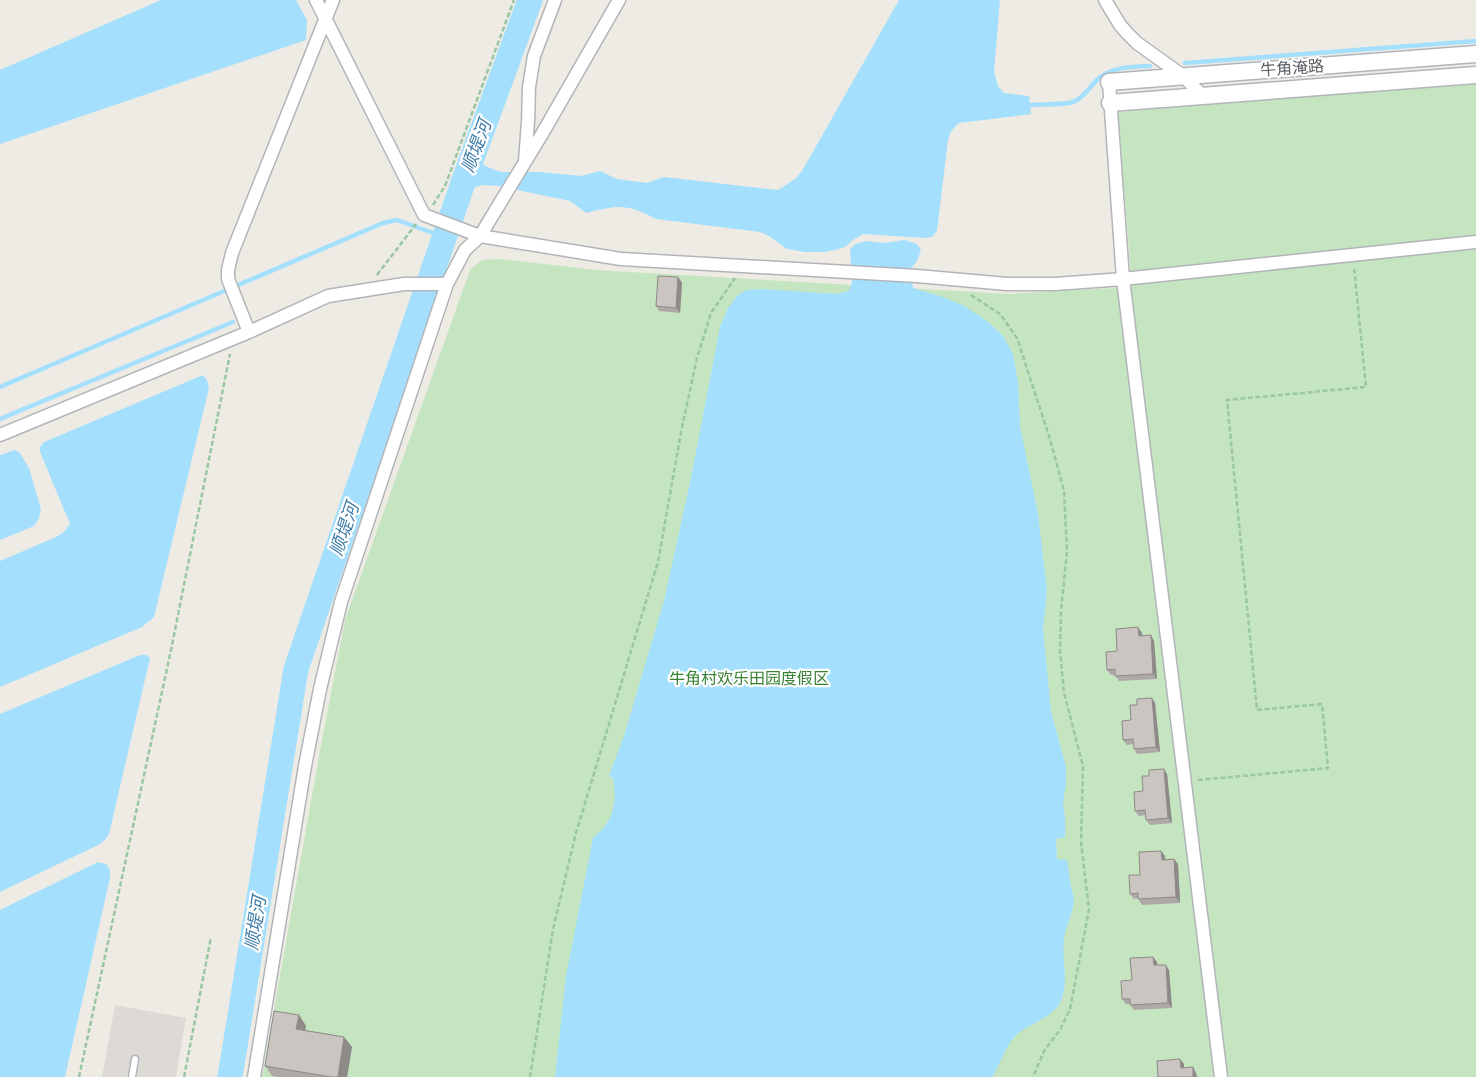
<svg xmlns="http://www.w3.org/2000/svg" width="1476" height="1077" viewBox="0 0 1476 1077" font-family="Roboto,'Noto Sans SC',sans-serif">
  <rect width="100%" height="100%" fill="#eeebe4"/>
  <path fill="#dddad6" d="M115 1005 186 1018 176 1077H102Z"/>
  <path fill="#c4e5c0" d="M1476 83V1077H262L319 756 345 620 470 270 482 260 502 259 596 270 1009 294 1132 287 1118 112Z"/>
  <path fill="#a4e0fe" d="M161 0H296L307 20 306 40 0 144V70Z
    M899 0H1000L994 72 998 86 1004 93 1029 96 1031 114 959 123 951 131 948 140 937 231 932 237 925 238 863 234 853 240 845 247 835 250 825 252H805L787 249 769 236 760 232 656 219C627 203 617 205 586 213L570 201 499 186 483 185 460 191 471 160 500 172H540L581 176 600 171 617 179 647 183 664 177 778 190 795 179 802 171Z
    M905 240 917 244 921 250 917 261 910 270 913 288 943 297 964 306 987 321 1003 336 1013 354 1018 383 1020 426 1038 514 1047 591 1043 629 1051 711 1066 767V784L1063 802 1065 818V837L1056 839 1057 859 1067 860C1069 869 1069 877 1071 886 1072 891 1074 896 1074 901 1073 914 1066 925 1064 938 1061 960 1071 986 1058 1006 1048 1019 1030 1024 1017 1034 1005 1046 1001 1063 992 1077H555L566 976 593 838C613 822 618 803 613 778L609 776 624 736 664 601 691 478 720 327 728 308 737 296 746 290 762 289 837 294 849 291 852 283 850 250 855 244 866 241 883 243Z
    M203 375 207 380 209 388 154 617 142 627 0 687V561L56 537 64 532 70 524 40 452V447L44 442Z
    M15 450 20 453 29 468 41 509 39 518 34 526 0 540V455Z
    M140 655H146L150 658 109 834 105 840 98 845 0 892V714Z
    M98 862 106 864 110 870V878L65 1077H0V910Z"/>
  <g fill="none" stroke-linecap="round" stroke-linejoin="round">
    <path stroke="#a4e0fe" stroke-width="4.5" d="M1185 63 1476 41
      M1030 105C1041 104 1064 105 1073 102 1083 99 1090 86 1098 79 1113 66 1133 67 1150 66
      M0 387 383 223 397 220 444 237
      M0 419 233 322"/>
    <path stroke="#a4e0fe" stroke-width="25" d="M230 1077 296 669 465 177 530 0"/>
    <g stroke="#b1b5b9" stroke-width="9">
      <path id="service" d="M132 1077 135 1059"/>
    </g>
    <g stroke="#b1b5b9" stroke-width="15">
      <path id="minor" d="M316 0 424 215 480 236 621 259 917 276 1007 284H1055L1123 279 1476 242
        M1105 0 1120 25 1127 33 1137 43 1183 76 1203 96
        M1109 82 1123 279 1221 1077
        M525 161 528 122 529 87 534 56 555 0
        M249 332 228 279V270L232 253 333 0
        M0 435 249 332 328 296 404 284H447
        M254 1077 305 766 320 689 341 602 447 284 465 250 480 236 542 134 619 0"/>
    </g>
    <g stroke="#b1b5b9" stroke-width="19">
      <path id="tertiary" d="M1109 82 1476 54
        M1110 103 1476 75"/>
    </g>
    <path stroke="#9ac6a2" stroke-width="2.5" stroke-dasharray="5 2.5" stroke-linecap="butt" d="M433 205 445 186 514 0
      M377 275 416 224
      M971 295 1000 314 1017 338 1050 439 1064 491 1067 552 1061 611 1060 651 1064 693 1083 766 1081 842 1089 910 1070 1009 1060 1030 1044 1051 1033 1077
      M1198 780 1328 768 1322 704 1257 710 1227 400 1366 387 1354 267
      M79 1077 171 650 230 354
      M184 1077 211 937
      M530 1077 553 929 576 833 658 562 682 427 697 358 711 313 735 278"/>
    <use href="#service" stroke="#fff" stroke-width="6"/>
    <use href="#minor" stroke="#fff" stroke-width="12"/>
    <use href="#tertiary" stroke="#fff" stroke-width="16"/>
  </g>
  <path fill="#aea9a6" d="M678 277 682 283 680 313 659 311 656 306Z
    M1142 633V636L1154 641 1157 679 1119 681 1115 675H1111L1107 670 1117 651Z
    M1155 703 1160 752 1137 754 1134 749 1133 744 1127 745 1123 740 1131 720Z
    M1167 774 1172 823 1150 825 1146 820 1145 815 1139 816 1135 811 1143 791Z
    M1161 851 1165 856V859H1174L1178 864 1180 903 1142 905 1138 898 1134 899 1130 894 1140 875Z
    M1153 957 1157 962V965L1169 970 1172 1008 1134 1010 1130 1004H1126L1122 999 1132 980Z
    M299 1015 306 1026 305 1030 344 1037 352 1047 347 1077H277L272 1076 265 1066Z"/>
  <path fill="#8d8a87" d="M678 277 682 283 680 313 676 308Z
    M1138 627 1142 633 1143 641 1139 636Z
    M1151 635 1154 641 1157 679 1153 674Z
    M1152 698 1155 703 1160 752 1156 747Z
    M1164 769 1167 774 1172 823 1168 818Z
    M1161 851 1165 856 1166 865 1162 860Z
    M1174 859 1178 864 1180 903 1176 897Z
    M1153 957 1157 962 1158 970 1154 965Z
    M1166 965 1169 970 1172 1008 1168 1003Z
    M299 1015 306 1026 304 1039 296 1029Z
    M344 1037 352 1047 347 1077H338Z
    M1180 1059 1184 1064V1073L1181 1068Z
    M1193 1067 1196 1073 1197 1077H1193Z"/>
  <path fill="#cac5c1" stroke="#8d8a87" d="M658 276 678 277 676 308 656 306Z
    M1138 627 1139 636 1151 635 1153 674 1115 676V669L1107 670 1106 652 1117 651 1116 629Z
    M1152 698 1156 747 1134 749 1133 739 1123 740 1122 721 1131 720 1130 705H1137V699Z
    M1164 769 1168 818 1146 820 1145 810 1135 811 1134 792 1143 791 1142 776H1149V770Z
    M1161 851 1162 860 1174 859 1176 897 1138 899V893L1130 894 1129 875H1140L1139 852Z
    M1153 957 1154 965H1166L1168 1003 1130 1005V999H1122L1121 981 1132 980 1130 958Z
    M274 1011 299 1015 296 1029 344 1037 338 1077H331L265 1066Z
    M1180 1059 1181 1068 1193 1067V1077H1158L1157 1061Z"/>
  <g text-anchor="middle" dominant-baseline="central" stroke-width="4.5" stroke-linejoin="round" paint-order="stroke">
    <g font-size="16" fill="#5c6064" stroke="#fff">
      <text transform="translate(1292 68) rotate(-4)">牛角淹路</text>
    </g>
    <g font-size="16" fill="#398235" stroke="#fff">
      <text x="749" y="678">牛角村欢乐田园度假区</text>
    </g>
    <g font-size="18" font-style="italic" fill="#3e7ca7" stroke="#fff">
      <text transform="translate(476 146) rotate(-70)">顺堤河</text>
      <text transform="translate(344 529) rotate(-71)">顺堤河</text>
      <text transform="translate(255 923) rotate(-81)">顺堤河</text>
    </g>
  </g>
</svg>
